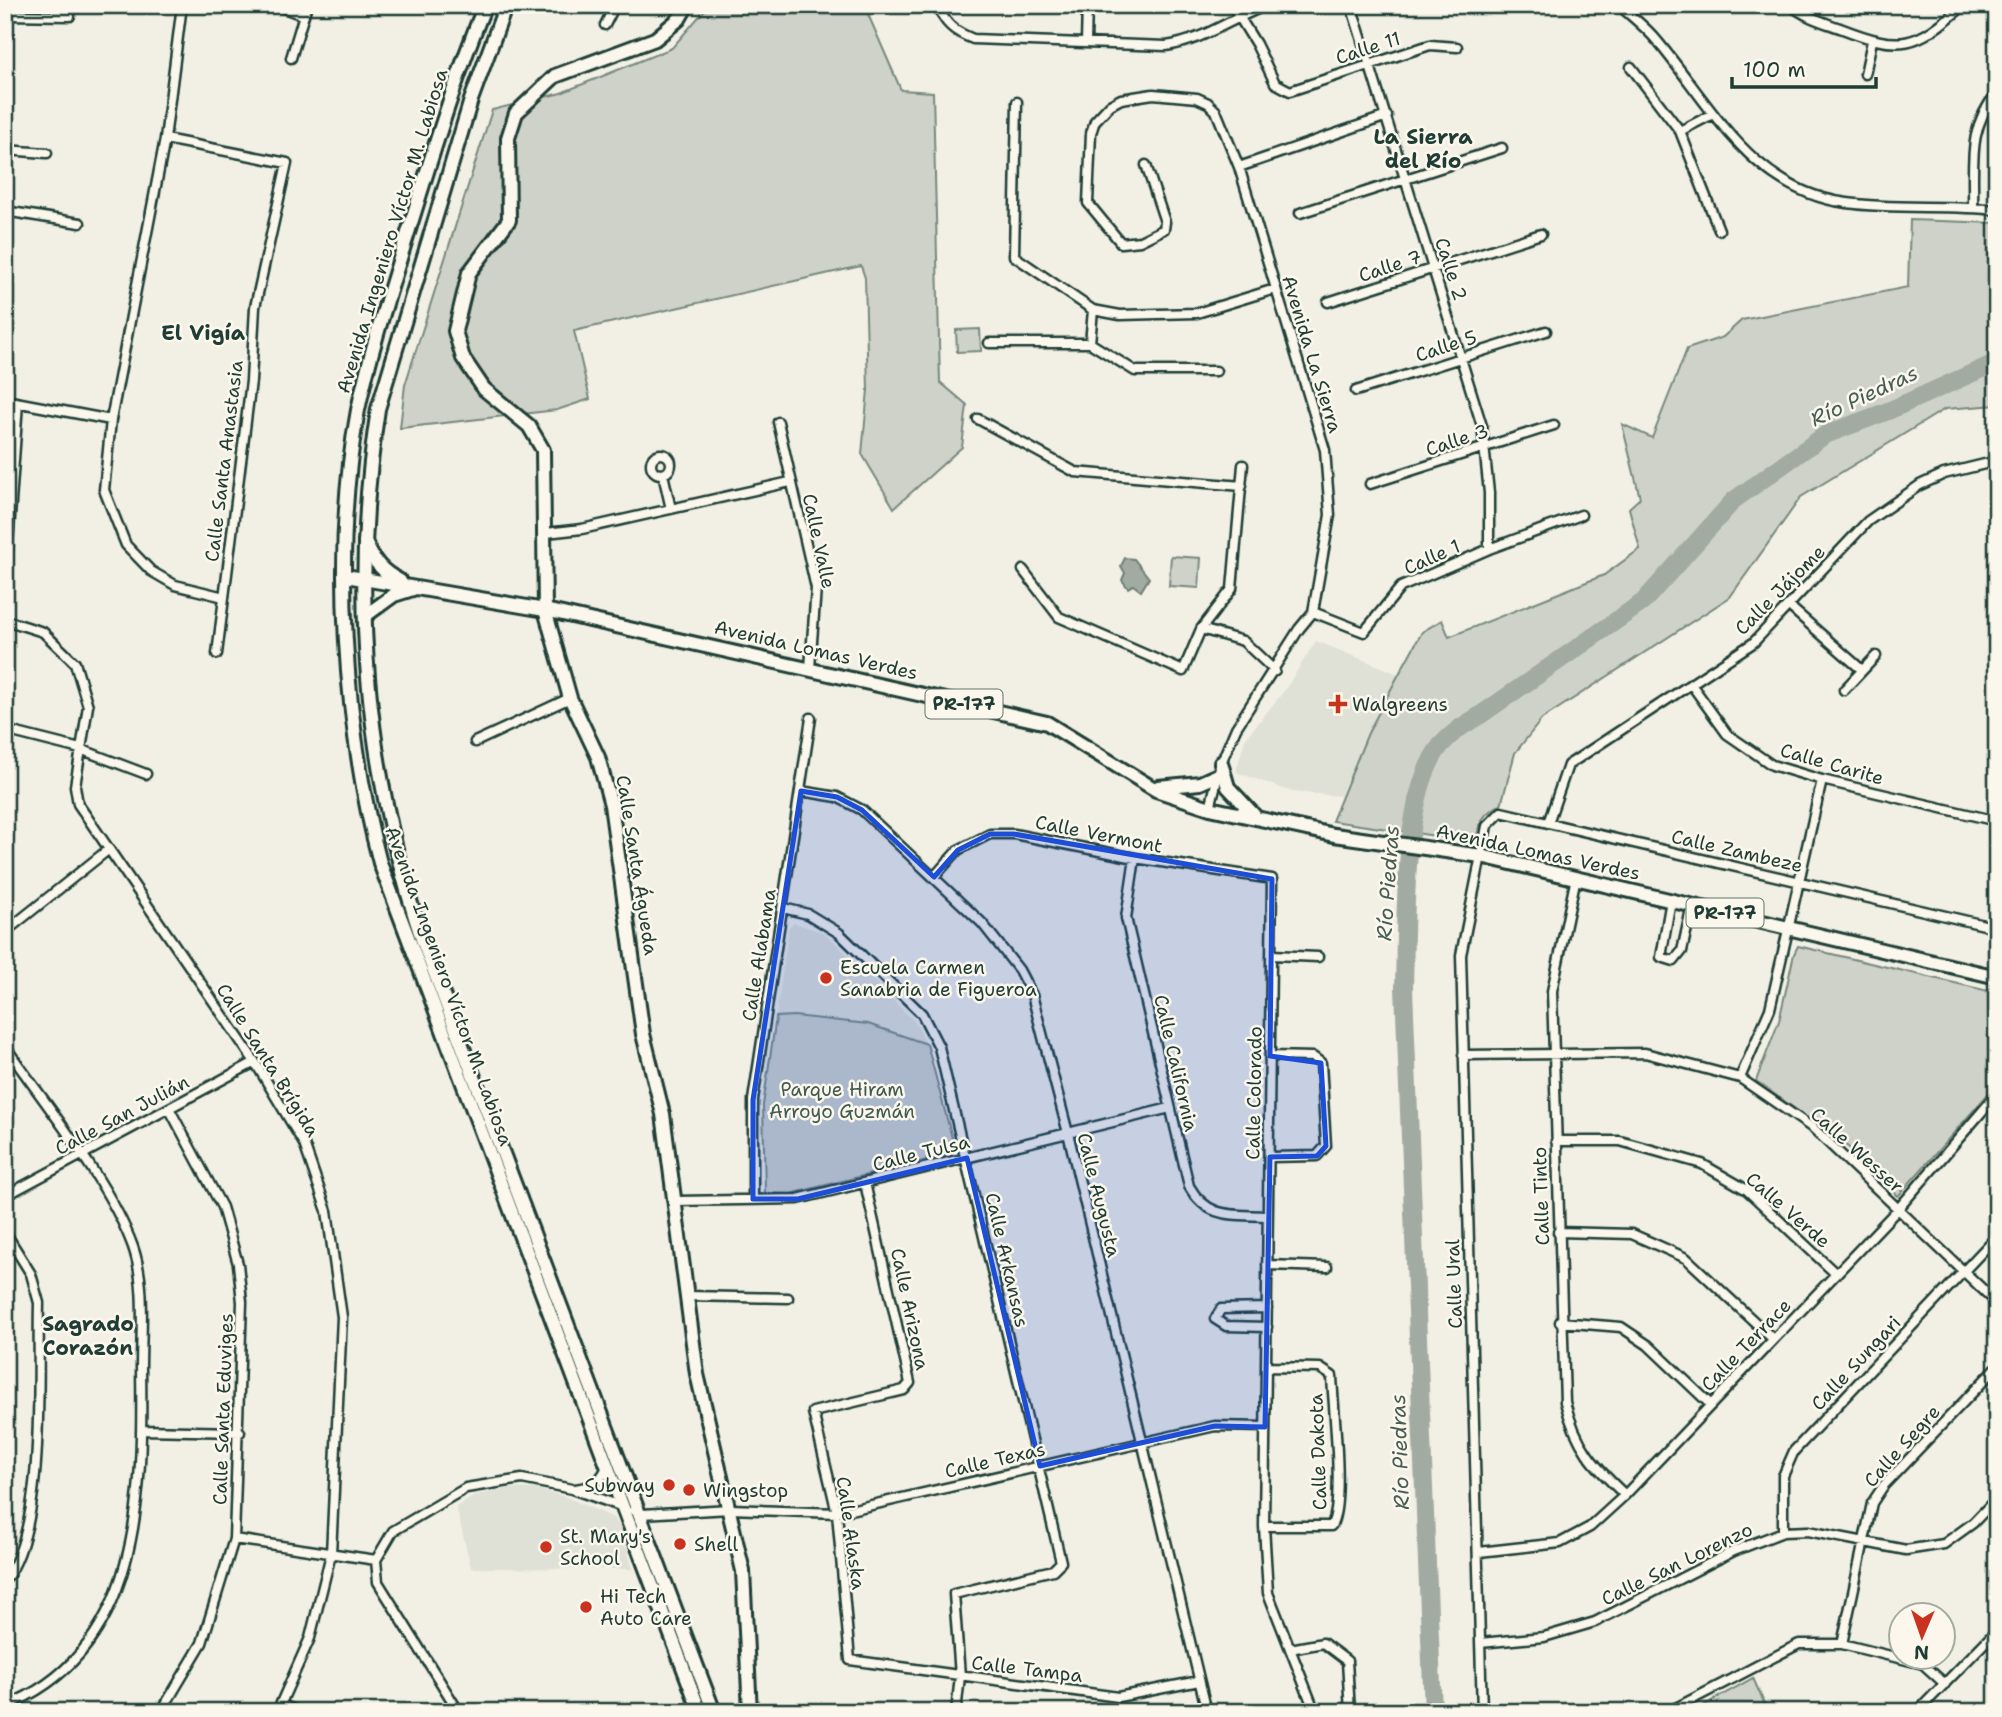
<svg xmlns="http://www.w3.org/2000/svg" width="2002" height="1717" viewBox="0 0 2002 1717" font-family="'Shantell Sans',sans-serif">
  <rect width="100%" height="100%" fill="#f2f0e5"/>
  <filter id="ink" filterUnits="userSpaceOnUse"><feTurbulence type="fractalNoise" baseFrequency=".0143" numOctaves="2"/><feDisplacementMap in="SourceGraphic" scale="14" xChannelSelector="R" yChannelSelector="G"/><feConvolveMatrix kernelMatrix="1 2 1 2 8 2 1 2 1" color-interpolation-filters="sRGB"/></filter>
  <g filter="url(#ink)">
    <path fill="#e0e1d6" d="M1316 641 1399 674 1368 733 1341 796 1292 792 1236 772 1245 739 1284 691Z
      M794 923 822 932 833 941 914 1021 927 1044 868 1024 828 1018 776 1017 789 927Z
      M511 1488 536 1489 566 1497 612 1517 620 1526 633 1569 471 1568 456 1507 476 1495Z"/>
    <path fill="#cfd2c8" stroke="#77887e" stroke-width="2" d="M709 5H864L901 90 933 92 940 382 967 405 962 447 894 508 862 454 868 390 865 278 861 266 574 331 590 399 557 410 400 428 405 385 492 110 561 93 672 48Z
      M1910 220 1997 223V405L1945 409 1801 497 1730 597 1542 719 1515 753 1501 805C1484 811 1480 822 1476 839L1470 841 1332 821 1368 733 1399 674 1422 632 1442 620 1449 637 1604 575 1640 549 1629 508 1640 498 1622 424 1652 438 1687 349 1723 337 1742 320 1908 287Z
      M980 329 981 351 957 352 956 330Z
      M1171 556 1201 558 1199 588 1169 586Z
      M1798 946 1997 993V1079L1989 1093 1898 1196 1848 1147 1756 1081 1779 1021 1794 954Z
      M794 1016 868 1024 927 1044 955 1149 951 1154 790 1194 765 1193 763 1105 776 1017Z
      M1753 1678 1768 1712H1692Z"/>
    <path fill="#a2aba1" stroke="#6e7f75" stroke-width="2" d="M1125 558 1134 559 1149 578 1141 591 1133 585 1128 588 1122 580 1125 573 1121 566Z"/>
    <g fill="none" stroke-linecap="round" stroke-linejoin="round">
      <path stroke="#a2aba1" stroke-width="18" d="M1433 1712 1404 988C1406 925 1401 794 1441 745 1452 732 1464 725 1479 716L1643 602 1734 500 1825 435 1888 411 1997 362"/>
      <g stroke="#1f3d34" stroke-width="13">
        <path id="street" d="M182 5 165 139 111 420 104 490 126 545 151 571 175 585 224 597
          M276 5 302 15
          M938 5C944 24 955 32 973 39L1166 46C1203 41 1233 17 1268 5
          M1232 5 1256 44 1275 83 1290 91 1430 45 1457 47
          M1351 5 1482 426 1489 493V549
          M1619 5C1632 17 1647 28 1658 42 1713 108 1753 191 1847 203 1896 210 1947 204 1997 210
          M1791 5C1805 17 1823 22 1840 28 1902 52 1915 48 1964 5
          M1995 5 1997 7
          M5 15 70 16
          M605 25 615 5
          M1086 43 1087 5
          M291 58 307 5
          M1631 67 1680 131 1719 230
          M1865 74 1872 41
          M1017 102 1014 256 1093 310 1120 315 1197 313 1275 289
          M1680 131 1713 114
          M165 139 287 163 255 307 251 381 217 654
          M5 150 47 153
          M1146 165 1165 222 1164 229 1140 241 1121 243 1088 203 1091 133 1095 121 1110 105 1121 99 1153 94 1197 98 1208 103 1216 111 1239 167 1325 450 1330 515 1313 612 1299 629 1236 728 1221 763 1210 808
          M1239 167 1387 116
          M1973 207C1974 162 1967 129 1997 93
          M5 211 80 223
          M1300 213 1502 148
          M1328 302 1541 234
          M989 343H1090L1093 310
          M1090 343 1135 371H1216
          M1356 391 1546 331
          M5 400 111 420
          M978 419 1075 472 1242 486
          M778 422 816 588 810 668
          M651 464a10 10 0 1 1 20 0a10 10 0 1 1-20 0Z
          M663 474 671 509
          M1370 484 1554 425
          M546 533 582 529 790 482
          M1023 570 1059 617 1183 671 1201 629 1243 641 1275 671
          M5 588 18 403
          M1789 606 1862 670
          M1313 612 1364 632 1401 587 1489 549 1581 515
          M5 620 43 632 75 663 88 706 75 786 78 804 255 1062 304 1144 327 1211 342 1317 331 1554 310 1638 277 1712
          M1201 629 1232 589 1243 465
          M1691 684 1727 734 1772 765 1822 780 1997 821
          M1844 690 1876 656
          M5 730 80 749 146 774
          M475 742 570 698
          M801 791 837 797 862 810 982 923 1019 970 1032 995 1068 1133 1207 1712
          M1548 823 1568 765 1753 643 1868 521 1920 485 1944 474 1997 461
          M1135 858 1126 918 1189 1186C1208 1220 1233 1214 1267 1216
          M934 877 958 850 990 834H1014L1135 858 1272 879 1264 1526 1268 1593 1315 1712
          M1576 877 1552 991 1565 1402C1576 1446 1593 1465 1625 1495
          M1671 900 1661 957 1674 961 1682 951 1692 905
          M783 908 808 914 839 933 922 1014 939 1047 1061 1562 1053 1570 954 1594 960 1676 956 1712
          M5 932 109 849
          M1272 955 1318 957
          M5 1046C45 1104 110 1183 133 1247 146 1284 141 1329 141 1368 143 1493 142 1653 5 1706
          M1463 1055 1645 1053 1740 1078 1814 1129 1997 1303
          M1740 1078 1770 1009 1822 780
          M1556 1141H1620L1702 1164 1747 1190 1835 1273
          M1270 1157 1317 1156 1326 1146 1321 1063 1313 1057 1270 1056
          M865 1183 910 1383 904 1390 813 1412 837 1513 850 1660 1118 1697 1199 1681
          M5 1196 255 1062
          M753 1199V1100L811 718
          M676 1201 798 1199 1170 1108
          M5 1232 31 1274 39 1303C37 1372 47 1527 5 1580
          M1558 1232 1632 1234 1686 1258 1773 1339
          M1267 1265 1327 1267
          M688 1296 788 1298
          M1560 1322 1621 1327 1648 1345 1710 1404
          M1267 1327 1226 1326 1215 1319 1221 1309 1267 1308
          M142 1430 240 1432
          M575 1489C592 1487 600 1482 607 1467
          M635 1511 642 1514 730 1509 837 1513 1215 1426 1265 1427
          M1264 1526H1331C1345 1505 1333 1405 1332 1376L1320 1368 1266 1367
          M1783 1532V1476L1794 1451 1997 1236
          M234 1539 376 1560
          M1479 1552 1560 1543 1590 1527 1625 1495 1898 1209 1997 1094
          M376 1560 393 1531 466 1488 522 1479 572 1489 623 1507
          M376 1560 378 1582 459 1712
          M1480 1643 1544 1637 1595 1622 1734 1551 1783 1532 1808 1531 1906 1550 1944 1544 1973 1523 1997 1498
          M1842 1644 1872 1503 1884 1485 1997 1367
          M1290 1649 1323 1643 1347 1661 1350 1712
          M282 1705 300 1712
          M161 1712 202 1643 234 1539 242 1302 238 1264 222 1207 169 1108
          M1482 1712 1461 955 1487 826 1501 812 1997 928
          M1668 1712 1799 1644H1842L1923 1664 1945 1684
          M1917 1712 1997 1630"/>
      </g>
      <g stroke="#1f3d34" stroke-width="18">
        <path id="secondary" d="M485 5C454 81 431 159 407 236 389 294 370 352 358 410 332 549 344 727 380 863L700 1712
          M506 5 471 100 378 409C350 590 365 769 423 942L714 1712
          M687 5 679 19 655 39 555 76 516 113 508 138 509 220 469 273 455 331 463 358 484 389 529 426 543 450 545 610 570 698 598 757 611 805 643 1034 663 1114 697 1374 743 1571 750 1712"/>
      </g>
      <g stroke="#1f3d34" stroke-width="18">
        <path id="primary" d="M365 542C374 562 381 571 400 581
          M346 576 545 610 1047 723 1156 790 1210 808 1334 835 1481 856 1997 977
          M365 616 394 595 413 589
          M1221 763 1228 787 1254 815
          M1158 787 1200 783 1218 775"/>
      </g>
      <use href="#street" stroke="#fbf7ec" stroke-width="8"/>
      <use href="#secondary" stroke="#fbf7ec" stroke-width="12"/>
      <use href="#primary" stroke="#fbf7ec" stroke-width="12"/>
    </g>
  </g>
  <path fill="#1d4ed8" fill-opacity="0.2" stroke="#1d4ed8" stroke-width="5" stroke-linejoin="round" d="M801 791 837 797 862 810 934 877 958 850 990 834H1014L1272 879 1270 1056 1321 1063 1326 1146 1317 1156 1270 1157 1265 1427 1215 1426 1040 1466 967 1158 798 1199H753V1100Z"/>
  <g fill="#c8321e" stroke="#fbf7ec" stroke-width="2.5">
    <path d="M1334.5 693.5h7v7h7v7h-7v7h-7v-7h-7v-7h7z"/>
    <circle cx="826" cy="978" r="7"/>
    <circle cx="669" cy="1485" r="7"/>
    <circle cx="689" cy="1490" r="7"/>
    <circle cx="680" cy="1544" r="7"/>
    <circle cx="546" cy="1547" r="7"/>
    <circle cx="586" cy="1607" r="7"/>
  </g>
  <g text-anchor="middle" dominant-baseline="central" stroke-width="5" stroke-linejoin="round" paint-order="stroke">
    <g fill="#fbf7ec" stroke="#61756b" stroke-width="2">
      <rect x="925.5" y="689.5" width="77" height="29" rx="5"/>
      <rect x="1686.5" y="898.5" width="77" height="29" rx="5"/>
    </g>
    <g font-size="18" font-weight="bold" fill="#1f3d34">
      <text x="964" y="704">PR-177</text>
      <text x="1725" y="913">PR-177</text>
    </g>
    <g font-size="19" fill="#1f3d34" stroke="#fbf7ec">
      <text transform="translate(1368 48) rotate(-18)">Calle 11</text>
      <text transform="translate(392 231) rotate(-73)">Avenida Ingeniero Víctor M. Labiosa</text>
      <text transform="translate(1390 266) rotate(-18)">Calle 7</text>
      <text transform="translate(1451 269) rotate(72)">Calle 2</text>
      <text transform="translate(1446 346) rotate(-18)">Calle 5</text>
      <text transform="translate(1312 354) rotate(73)">Avenida La Sierra</text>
      <text transform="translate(1457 440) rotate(-18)">Calle 3</text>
      <text transform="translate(224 461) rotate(-83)">Calle Santa Anastasia</text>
      <text transform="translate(819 541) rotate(78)">Calle Valle</text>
      <text transform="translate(1432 557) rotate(-24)">Calle 1</text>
      <text transform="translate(1780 590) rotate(-45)">Calle Jájome</text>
      <text transform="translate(816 650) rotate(13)">Avenida Lomas Verdes</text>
      <text transform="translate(1832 764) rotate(16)">Calle Carite</text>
      <text transform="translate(1099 834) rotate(11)">Calle Vermont</text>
      <text transform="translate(1737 851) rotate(13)">Calle Zambeze</text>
      <text transform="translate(1538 852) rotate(12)">Avenida Lomas Verdes</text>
      <text transform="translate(637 865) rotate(81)">Calle Santa Águeda</text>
      <text transform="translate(759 955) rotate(-81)">Calle Alabama</text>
      <text transform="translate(449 986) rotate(70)">Avenida Ingeniero Víctor M. Labiosa</text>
      <text transform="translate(268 1060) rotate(58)">Calle Santa Brígida</text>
      <text transform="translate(1176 1063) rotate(77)">Calle California</text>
      <text transform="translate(1254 1093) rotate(-89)">Calle Colorado</text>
      <text transform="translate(122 1115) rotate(-28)">Calle San Julián</text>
      <text transform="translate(1857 1150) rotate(42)">Calle Wesser</text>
      <text transform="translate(921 1153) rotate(-14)">Calle Tulsa</text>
      <text transform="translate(1099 1195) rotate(76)">Calle Augusta</text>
      <text transform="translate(1541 1196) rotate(-92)">Calle Tinto</text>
      <text transform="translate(1788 1210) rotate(41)">Calle Verde</text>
      <text transform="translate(1007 1260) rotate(77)">Calle Arkansas</text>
      <text transform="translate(1454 1284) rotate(-92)">Calle Ural</text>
      <text transform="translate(910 1309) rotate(78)">Calle Arizona</text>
      <text transform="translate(1746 1345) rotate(-46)">Calle Terrace</text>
      <text transform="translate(1856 1363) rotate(-47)">Calle Sungari</text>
      <text transform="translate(223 1409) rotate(-88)">Calle Santa Eduviges</text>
      <text transform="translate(1902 1446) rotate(-48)">Calle Segre</text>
      <text transform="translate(1318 1452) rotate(-92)">Calle Dakota</text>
      <text transform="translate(995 1460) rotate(-13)">Calle Texas</text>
      <text transform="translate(851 1533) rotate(82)">Calle Alaska</text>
      <text transform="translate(1677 1564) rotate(-26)">Calle San Lorenzo</text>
      <text transform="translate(1027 1669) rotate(7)">Calle Tampa</text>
    </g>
    <g font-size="19" fill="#1f3d34" stroke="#fbf7ec" text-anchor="start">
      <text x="1352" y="704">Walgreens</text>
      <text x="840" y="967">Escuela Carmen<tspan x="840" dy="22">Sanabria de Figueroa</tspan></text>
      <text x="655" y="1485" text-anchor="end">Subway</text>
      <text x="703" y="1490">Wingstop</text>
      <text x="560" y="1536">St. Mary's<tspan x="560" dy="22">School</tspan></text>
      <text x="694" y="1544">Shell</text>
      <text x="600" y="1596">Hi Tech<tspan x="600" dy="22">Auto Care</tspan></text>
    </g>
    <g font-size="19" fill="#425b52" stroke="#fbf7ec">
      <text x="842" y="1089">Parque Hiram<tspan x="842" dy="22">Arroyo Guzmán</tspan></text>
    </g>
    <g font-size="21" font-weight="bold" fill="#1f3d34" stroke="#fbf7ec">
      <text x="1423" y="137">La Sierra<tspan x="1423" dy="24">del Río</tspan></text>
      <text x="203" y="333">El Vigía</text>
      <text x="88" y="1324">Sagrado<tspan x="88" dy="24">Corazón</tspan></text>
    </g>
    <g font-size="21" font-style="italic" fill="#465e55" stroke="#fbf7ec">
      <text transform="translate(1864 396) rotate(-25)">Río Piedras</text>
      <text transform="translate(1388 883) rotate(-86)">Río Piedras</text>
      <text transform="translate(1400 1452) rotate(-92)">Río Piedras</text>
    </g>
  </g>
  <rect width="2002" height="1717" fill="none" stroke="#fbf7ec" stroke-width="28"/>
  <rect x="14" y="14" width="1974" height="1689" fill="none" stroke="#1f3d34" stroke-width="2.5" filter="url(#ink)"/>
  <g transform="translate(1922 1636) rotate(182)"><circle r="33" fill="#fbf7ec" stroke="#a3ada2" stroke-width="2"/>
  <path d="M0-5L12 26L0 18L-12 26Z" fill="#c8321e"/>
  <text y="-10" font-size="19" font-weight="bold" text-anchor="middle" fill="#1f3d34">N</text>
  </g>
  <path d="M1732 77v10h144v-10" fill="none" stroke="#1f3d34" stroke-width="3.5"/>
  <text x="1743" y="77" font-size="21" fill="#1f3d34" stroke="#fbf7ec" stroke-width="5" paint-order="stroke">100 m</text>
</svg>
